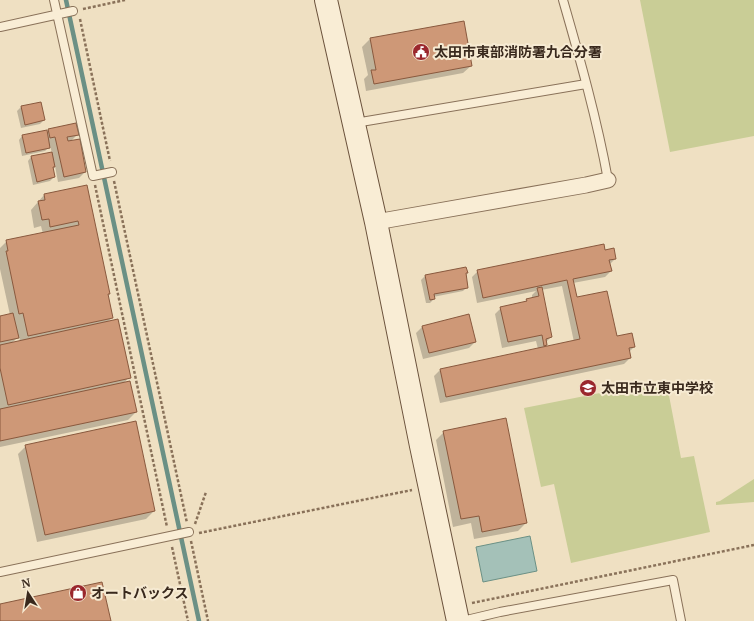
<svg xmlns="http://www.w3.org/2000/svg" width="754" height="621" viewBox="0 0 754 621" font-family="Merriweather,'Noto Sans JP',serif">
  <rect width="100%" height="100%" fill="#efe0c2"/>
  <path fill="#c9cd96" d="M640 0H754V136L670 152Z
    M666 380 681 458 694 456 710 532 571 563 554 484 541 487 524 408Z
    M754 479V502L716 505V502L720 501Z"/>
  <path fill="#a4c1b8" stroke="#6b9085" d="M530 536 537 571 483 582 476 547Z"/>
  <path fill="#0003" fill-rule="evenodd" d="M370 39 471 66 463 73 366 91 364 79 368 75 362 47Z
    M41 103 44 120 40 124 21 128 17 111 21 107Z
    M49 130 78 134 70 142 85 172 79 178 58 182 55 166 52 169 54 177 50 181 33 185 28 161 31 157 52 153 50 146 45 151 22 156 19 140 22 136 46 133Z
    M86 186 109 294 107 296 112 318 106 323 129 377 124 383 136 412 128 420 0 447V317L10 315 0 269V248L7 241 43 234 41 226 34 228 31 210 44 195ZM19 336 20 342 11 344Z
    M604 251 615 259 609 265 611 271 605 277 573 283 576 299 616 337 634 347 629 352 630 358 624 364 440 403 434 376 440 370 538 349 536 341 502 348 495 314 501 308 523 303 527 300 532 298V295L536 291 477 303 472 277 478 271ZM562 286 574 342 543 348 546 345V342L551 337 541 290Z
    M466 269 465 274 467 287 463 291 433 297 434 299 430 303H426L421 280 425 276Z
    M422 327 475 342 469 348 423 359 416 333Z
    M444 432 526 523 518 531 474 539 471 523 453 527 436 440Z
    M26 446 154 511 146 519 37 542 18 454Z"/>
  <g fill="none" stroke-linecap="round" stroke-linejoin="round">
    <path stroke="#6b9085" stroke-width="4.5" d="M66 0 199 621"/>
  </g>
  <path fill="#ce9877" stroke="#89593e" d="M464 21 472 66 374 84 371 70H376L370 38Z
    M41 102 45 120 25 125 21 106Z
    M76 123 79 135 67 137 68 141 80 139 86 172 64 177 55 137 50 138 48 129Z
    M47 130 50 148 26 153 22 135Z
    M52 152 55 167H53L55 177 37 182 31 156Z
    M87 185 110 294H108L113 318 28 336 23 313 19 314 6 251H8L6 240 79 225 78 221 50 227 49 219 42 220 38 201 45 200 44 194Z
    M604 244 605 250 614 248 616 259 609 260 612 271 573 279 577 297 607 291 617 336 632 333 635 347 629 348 631 358 446 397 440 369 580 339 567 280 483 298 477 270Z
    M466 267 468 273H466L468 288 434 294 435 299 430 300 425 275Z
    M542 287 552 337 546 339 547 345 544 346 542 335 508 342 500 307 527 301 526 299 539 296 537 288Z
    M13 313 19 338 0 342V316Z
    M469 314 476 342 429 353 422 326Z
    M118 319 131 378 8 405 0 368V345Z
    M130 381 137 412 0 441V409Z
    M506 418 527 523 482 532 479 516 461 519 443 431Z
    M136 421 155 511 45 535 25 445Z
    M102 582 111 621H0V604Z"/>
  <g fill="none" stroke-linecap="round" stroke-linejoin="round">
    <g stroke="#897159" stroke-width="10">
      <path id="lane" d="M54 0 93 176 112 172
        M563 0C580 59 597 119 608 180
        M0 27 73 11
        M355 123 586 84
        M0 572 189 532
        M462 621 500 612 673 580 681 621"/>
    </g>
    <g stroke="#897159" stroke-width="17">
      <path id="street" d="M376 222 586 185 608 180"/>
    </g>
    <g stroke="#6b523c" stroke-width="24">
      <path id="secondary" d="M326 0 376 222 421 446 458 621"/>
    </g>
    <path stroke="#897159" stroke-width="2.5" stroke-dasharray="3 2" stroke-linecap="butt" d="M83 9 125 0
      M80 19 110 161
      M114 181 187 523
      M95 185 167 527
      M195 524 206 492
      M199 533 412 490
      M191 541 208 621
      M172 547 188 621
      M472 603 754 545"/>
    <use href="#lane" stroke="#f9edd5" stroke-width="8"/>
    <use href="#street" stroke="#f9edd5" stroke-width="15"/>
    <use href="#secondary" stroke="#f9edd5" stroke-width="22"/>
  </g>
  <defs>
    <g id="civic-disc" transform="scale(0.9)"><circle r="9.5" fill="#9a272d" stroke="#f6ead2"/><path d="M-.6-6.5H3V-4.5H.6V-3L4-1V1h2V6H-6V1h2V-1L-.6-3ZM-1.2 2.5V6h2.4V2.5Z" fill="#fff"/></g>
    <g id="school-disc" transform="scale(0.9)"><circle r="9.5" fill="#9a272d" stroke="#f6ead2"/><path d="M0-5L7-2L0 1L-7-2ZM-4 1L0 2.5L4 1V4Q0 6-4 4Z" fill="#fff"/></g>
    <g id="shop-disc" transform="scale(0.9)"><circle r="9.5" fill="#9a272d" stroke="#f6ead2"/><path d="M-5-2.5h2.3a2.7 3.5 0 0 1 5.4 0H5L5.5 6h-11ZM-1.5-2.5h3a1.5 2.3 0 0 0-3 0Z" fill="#fff"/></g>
  </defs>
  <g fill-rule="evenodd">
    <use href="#civic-disc" x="421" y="52"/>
    <use href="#school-disc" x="588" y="388"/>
    <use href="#shop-disc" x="78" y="593"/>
  </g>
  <g text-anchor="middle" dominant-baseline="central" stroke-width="4" stroke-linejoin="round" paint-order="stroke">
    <g font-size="14" font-weight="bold" fill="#39291d" stroke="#f6ead2" text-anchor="start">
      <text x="434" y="52">太田市東部消防署九合分署</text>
      <text x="601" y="388">太田市立東中学校</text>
      <text x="91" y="593">オートバックス</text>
    </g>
  </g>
  <g transform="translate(28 593) rotate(348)" stroke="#f6ead2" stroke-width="3" paint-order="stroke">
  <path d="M0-3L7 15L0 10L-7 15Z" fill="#39291d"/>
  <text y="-6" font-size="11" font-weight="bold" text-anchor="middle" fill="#39291d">N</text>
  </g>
</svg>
